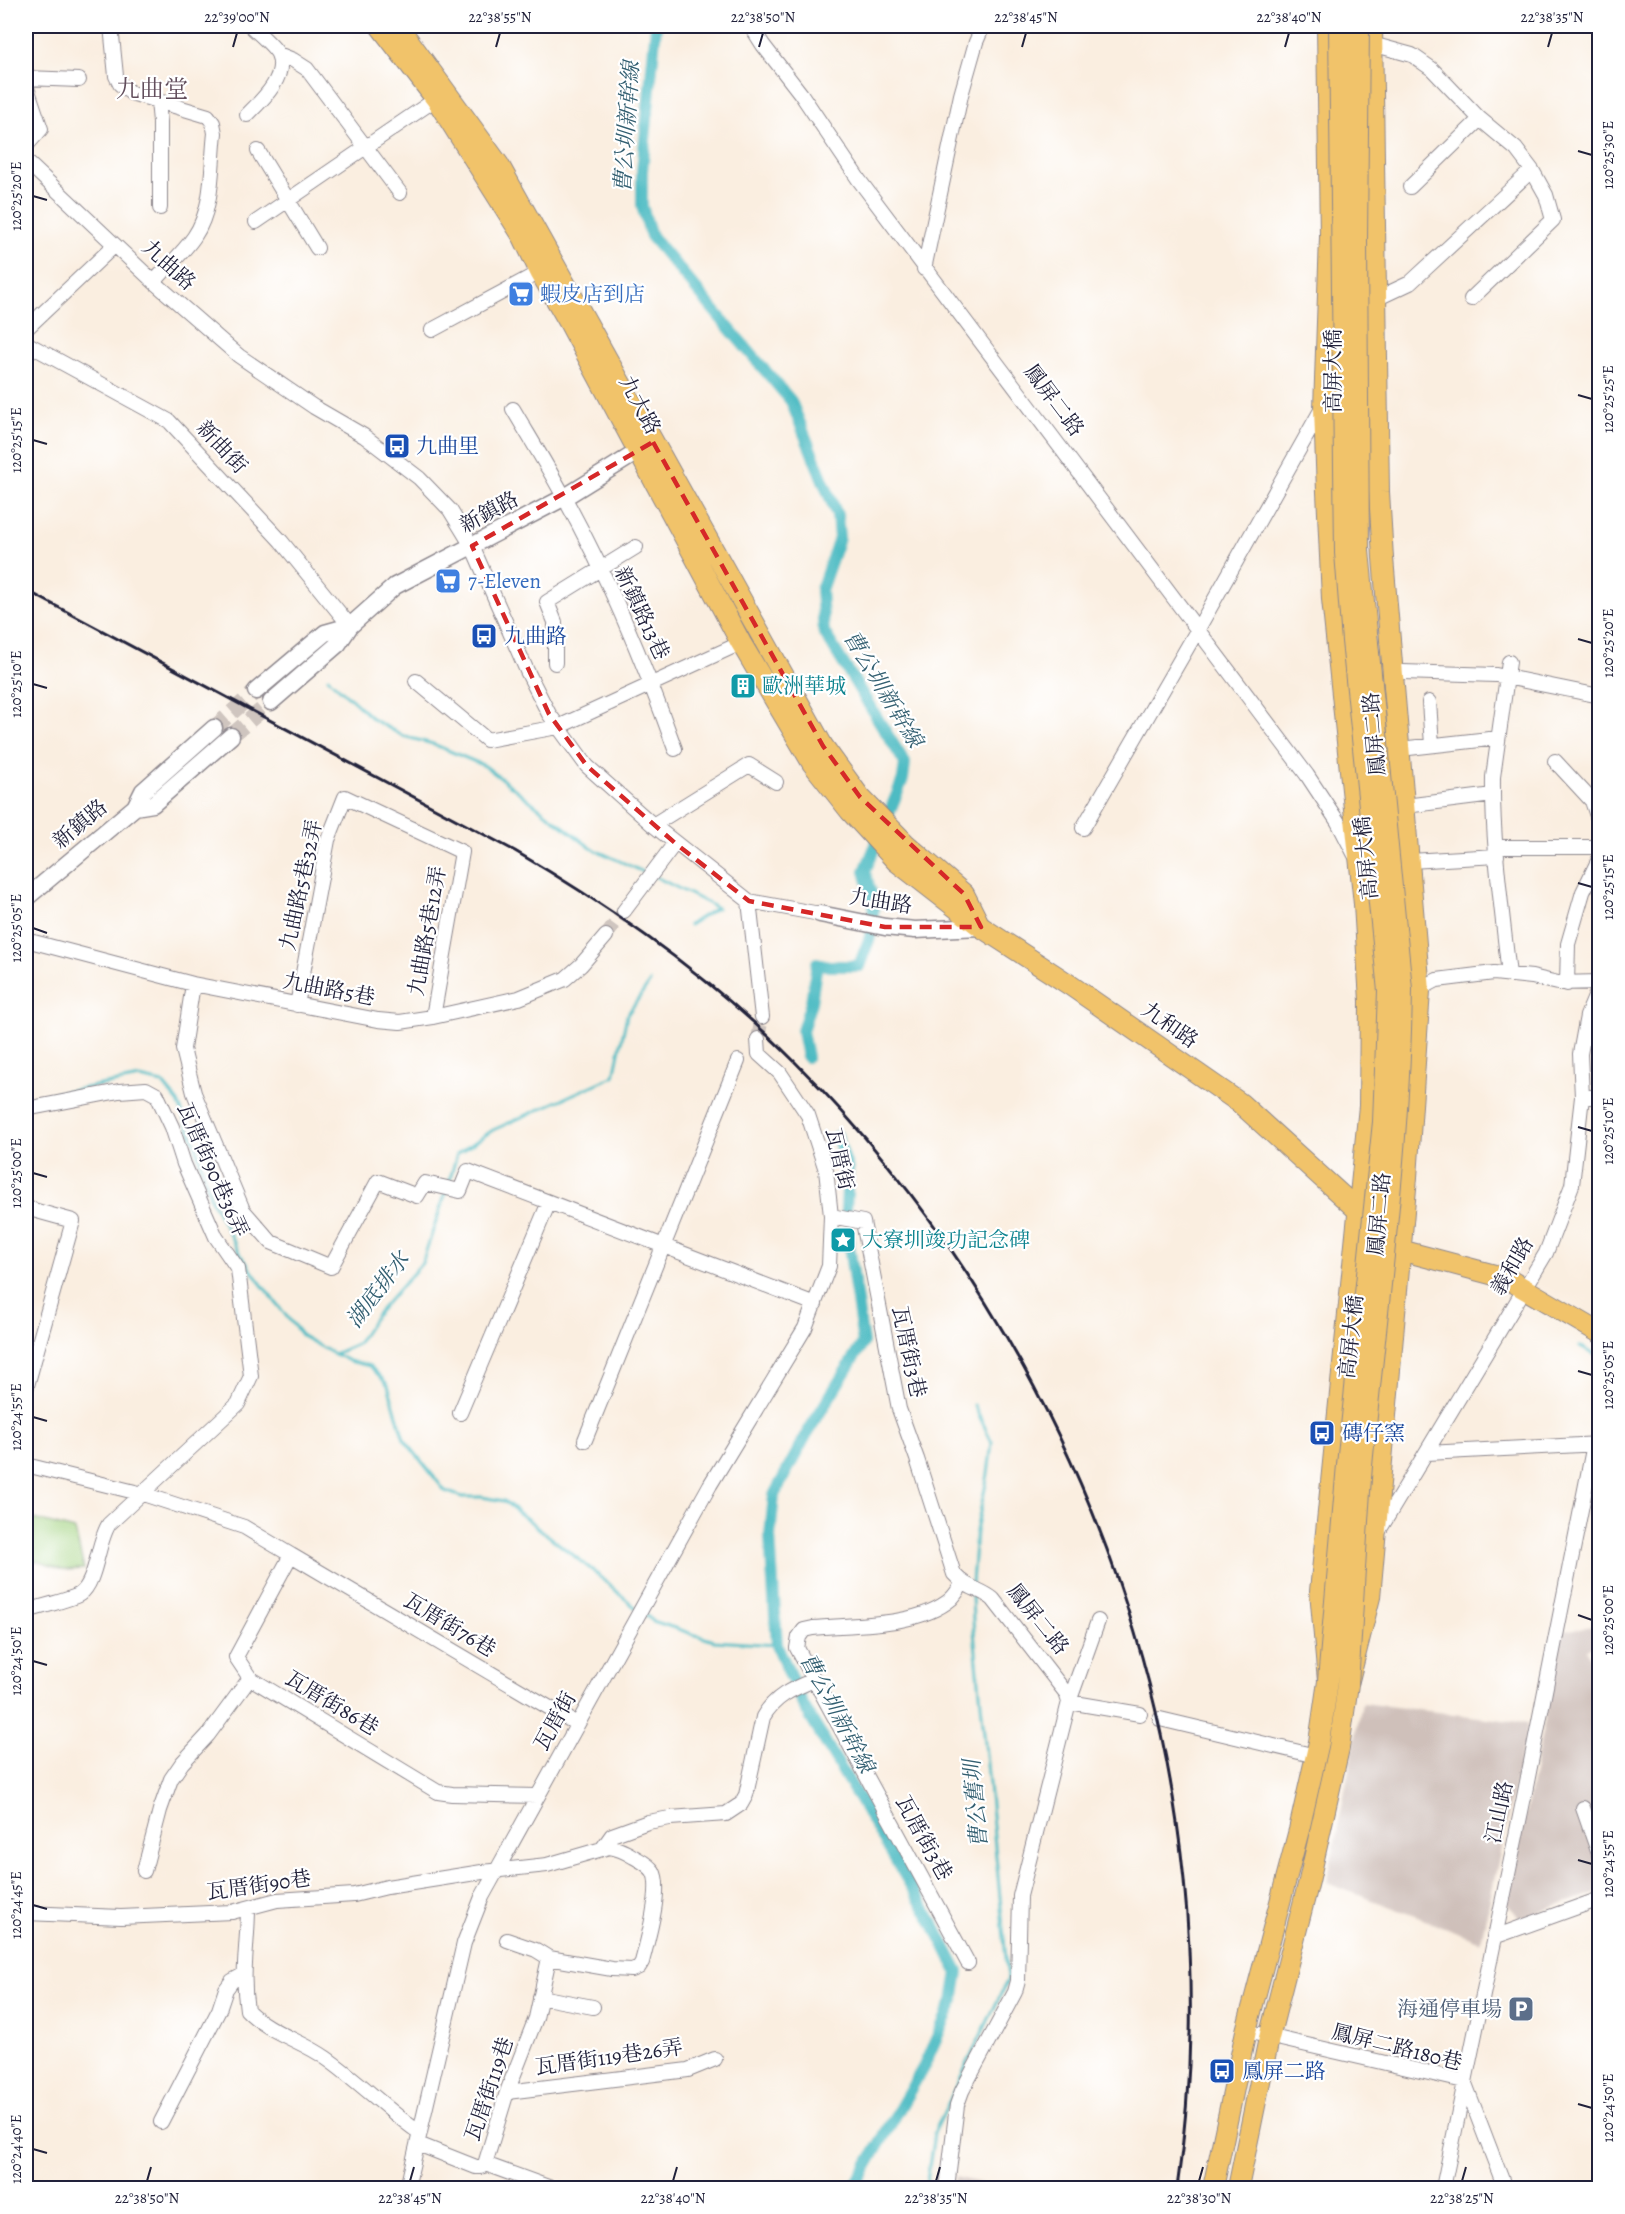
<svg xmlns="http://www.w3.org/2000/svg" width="1625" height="2214" viewBox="0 0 1625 2214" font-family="Alegreya,'Noto Serif TC',serif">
  <rect width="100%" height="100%" fill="#fff"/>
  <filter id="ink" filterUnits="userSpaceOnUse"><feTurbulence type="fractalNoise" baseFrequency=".0167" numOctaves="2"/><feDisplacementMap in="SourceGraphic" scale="12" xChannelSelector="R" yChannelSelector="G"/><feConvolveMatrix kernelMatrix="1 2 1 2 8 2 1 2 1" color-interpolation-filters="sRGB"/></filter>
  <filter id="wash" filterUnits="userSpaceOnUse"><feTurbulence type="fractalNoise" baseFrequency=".008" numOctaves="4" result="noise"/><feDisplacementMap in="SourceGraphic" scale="24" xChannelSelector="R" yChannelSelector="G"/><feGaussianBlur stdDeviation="1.35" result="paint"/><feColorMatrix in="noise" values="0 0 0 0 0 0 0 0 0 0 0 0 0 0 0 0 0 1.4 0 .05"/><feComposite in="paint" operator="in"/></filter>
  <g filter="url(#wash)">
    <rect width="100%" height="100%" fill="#faeee0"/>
    <path fill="#cfc0ba" d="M1599 1625V1645L1587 1649 1600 1687 1599 1892 1520 1918 1507 1904 1563 1631Z
      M1362 1703 1528 1723 1481 1941 1327 1883Z
      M955 2177 1003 2188H953Z"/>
    <path fill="#a3d381" stroke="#627a5e" stroke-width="1.5" d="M26 1517 75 1530 84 1569 63 1570 38 1561 26 1563Z"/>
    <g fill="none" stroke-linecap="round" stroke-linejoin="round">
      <path stroke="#4dbbc3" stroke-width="3" d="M328 678 374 720 403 736 433 744 485 766 591 848 648 874
        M654 876 717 908
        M689 925 716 908
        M26 1102 51 1094 140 1078 162 1083 178 1102 196 1146 211 1199 239 1252 259 1281 302 1336 334 1354 357 1344 377 1314 422 1263 446 1192
        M448 1186 457 1154 493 1130 614 1076 627 1015 650 982
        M1580 1346 1600 1358
        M335 1354 349 1361 370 1366 388 1385 404 1439 445 1491 462 1497H482L504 1501 592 1570 636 1608
        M972 1583 976 1531 988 1474 992 1442 974 1405
        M644 1614 653 1621 714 1641 777 1645
        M926 2188 934 2133 1008 1979 973 1621 972 1593"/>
      <path stroke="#4dbbc3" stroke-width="12" d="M656 26 642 171V206L651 236 791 401 837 515 839 538 821 590 824 632 905 763 903 779 865 871 874 904 870 937 859 966H829L817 963 811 1002 802 1031 807 1057
        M837 1136 848 1170 846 1210
        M847 1232 863 1343 809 1430 774 1495 770 1536 777 1645 803 1705 932 1921 958 1972 953 2001 924 2066 854 2188"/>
    </g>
  </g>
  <g filter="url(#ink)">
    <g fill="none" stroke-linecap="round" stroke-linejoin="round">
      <path stroke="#cfc5bf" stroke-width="14" stroke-dasharray="14 7" stroke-linecap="butt" d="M606 936 624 911
        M758 1039 762 1017"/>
      <path stroke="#cfc5bf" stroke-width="16" stroke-dasharray="16 8" stroke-linecap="butt" d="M214 728 256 691
        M231 736 271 702"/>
      <g stroke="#8e888e" stroke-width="16">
        <path id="minor" d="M111 26 116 76 120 84 131 93 208 116 213 123 215 133C211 167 214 208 194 237 183 253 167 267 154 282
          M751 26 763 45 801 94 859 180 1307 775 1338 822 1355 855
          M1372 44 1412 55 1432 69 1480 119 1516 149 1532 170 1546 195 1553 220 1471 299
          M278 54 293 60 307 69 400 193
          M26 78 79 80
          M26 85 41 129 26 146
          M158 101 160 122V208
          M247 115C261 101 288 77 278 54 274 46 258 33 251 26
          M258 151 317 248
          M26 161 154 282 239 356 314 407 364 436 419 478 450 510 472 546 527 671 549 714 587 766 653 825 749 901 820 914
          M1410 187 1480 119
          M256 222 436 99
          M924 269 961 95 976 42 983 26
          M1376 299 1410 283 1532 170
          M26 329 115 245
          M432 330 540 272
          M26 343 169 421 281 541 350 626
          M513 409C530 438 548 467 564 497 607 575 645 665 675 749
          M555 663V622L547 602 636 547
          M1403 672 1496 675 1600 696
          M416 681 487 740 558 727 741 643
          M1429 702 1432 745
          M1400 749 1498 738
          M1555 761 1592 801 1600 825
          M1405 806 1493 795
          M653 825 749 765 776 782
          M1083 828 1198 629 1320 412 1324 408
          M1496 847H1600
          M1410 861 1497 856
          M749 901 762 1017
          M624 911 675 843
          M26 940 193 984 378 1020 400 1022 433 1017 519 998 565 979 581 965 606 936
          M1509 975C1502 909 1492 843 1493 777L1509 662
          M193 984 183 1049 194 1093 243 1210 271 1242 331 1267 378 1181 417 1196 425 1183 460 1191 468 1171 815 1304
          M1567 984 1568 944 1583 892 1600 857
          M1414 992 1437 980 1494 973 1532 977 1558 983 1600 982
          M297 1005 328 840 345 797 462 852 433 1017
          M1582 1097H1600
          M26 1109 119 1091 146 1089 157 1095 172 1127 184 1164 216 1237 238 1269 251 1376 238 1404 109 1524C97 1542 97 1582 80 1594 73 1599 36 1608 26 1611
          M26 1208 73 1221 26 1389
          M831 1216 863 1222 899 1409 917 1459 954 1574C967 1589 979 1588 993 1599L1066 1693 1069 1702 1020 1896 1018 1981 1015 1992 962 2091 957 2105 947 2188
          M460 1413 549 1202
          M585 1440 738 1061
          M1427 1453 1600 1444
          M26 1465 143 1494 244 1527 291 1555
          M1377 1534 1546 1253 1572 1185 1582 1097 1580 1054 1587 1016 1600 985
          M962 1584C959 1589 955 1595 951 1599 918 1627 854 1624 813 1628L804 1630 799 1637 797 1648 968 1963
          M1098 1621 1069 1702 1140 1714
          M1160 1719 1316 1756
          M537 1796 452 1794 438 1792 250 1678 236 1657 291 1555 577 1724
          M1583 1808 1600 1857
          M602 1849 612 1835 648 1822 670 1818 726 1814 741 1804 746 1795 763 1717C775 1696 792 1689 814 1680
          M144 1871 160 1810 171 1779 182 1763 208 1735 250 1678
          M248 1908C248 1943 241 1974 247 2010 269 2033 301 2040 326 2058 359 2081 387 2110 420 2133
          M26 1913 121 1917 232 1912 277 1900 354 1895 387 1887 482 1872 547 1865 609 1847C618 1848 626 1852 634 1857 641 1861 648 1864 653 1871 663 1888 647 1942 642 1962L639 1967 632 1970 612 1969 549 1958 536 1950 507 1940
          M1494 1937 1600 1899
          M540 1997 593 2007
          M1246 2031 1464 2081 1505 2188
          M507 2092 688 2070 715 2059
          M161 2122 219 2010 226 1989 232 1981 243 1975
          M418 2144 476 2167H481L485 2164 507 2092 536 2018 549 1958
          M485 2164 551 2188
          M407 2188 464 1943 482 1897 710 1485 805 1328 829 1266 831 1216 826 1170 808 1115 780 1073 759 1054 758 1039
          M1443 2188 1524 1797 1594 1444"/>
      </g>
      <g stroke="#8e888e" stroke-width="19">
        <path id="tertiary" d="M256 691 325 633 350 626
          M271 702 338 644 350 626 395 586 565 497 647 446
          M135 807 153 804 231 736
          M26 898 135 807 143 791 214 728
          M820 914 885 927 915 930 981 927"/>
      </g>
      <g stroke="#8e888e" stroke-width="22">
        <path id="primary" d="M380 26 436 99 523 237 540 272 570 324 741 643 812 763 850 811 896 861 981 927 1070 985 1240 1103 1362 1214
          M398 26 499 165 823 746 860 797 905 843 964 894 978 922
          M1393 1243 1400 1250 1506 1278 1600 1333
          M1213 2188 1246 2031 1299 1830 1319 1742 1328 1681 1320 1591 1369 1106 1370 1001 1364 904 1332 599 1327 492 1324 408 1330 237 1327 26
          M1238 2188 1269 2038 1309 1881 1339 1748 1348 1684 1370 1597 1407 1177 1420 991 1383 558 1379 492 1372 26"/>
      </g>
      <use href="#minor" stroke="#fff" stroke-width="14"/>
      <use href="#tertiary" stroke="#fff" stroke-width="16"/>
      <use href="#primary" stroke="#f1c36a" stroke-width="20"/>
      <path stroke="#22223b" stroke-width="3" d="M26 590 515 851C616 910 712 978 794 1061 1086 1353 1238 1777 1177 2188"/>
      <g stroke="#8e888e" stroke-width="22" stroke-linecap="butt">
        <path id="primary-bridge" d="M1328 1681 1347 1465 1383 1122 1388 991 1352 641 1345 553 1339 26
          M1348 1684C1353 1611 1356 1538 1362 1466 1377 1307 1400 1149 1402 989L1359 551 1357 240 1359 26"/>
      </g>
      <use href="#primary-bridge" stroke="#f1c36a" stroke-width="20"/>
    </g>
  </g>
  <path fill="none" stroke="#d62828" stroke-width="4.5" stroke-dasharray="12 8" stroke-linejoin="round" d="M653 442 823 746 860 797 964 894 981 927H885L749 901 675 843 587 766 549 714 472 546Z"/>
  <path fill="none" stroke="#22223b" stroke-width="2" d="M233 47 237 33M496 47 500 33M759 47 763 33M1022 47 1026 33M1285 47 1289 33M1548 47 1552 33M1578 151 1592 155M33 196 47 200M1578 395 1592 399M33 440 47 444M1578 639 1592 643M33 684 47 688M1578 883 1592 887M33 928 47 933M1578 1127 1592 1131M33 1173 47 1177M1578 1371 1592 1375M33 1417 47 1421M1578 1615 1592 1620M33 1661 47 1665M1578 1860 1592 1864M33 1905 47 1909M1578 2104 1592 2108M33 2149 47 2153M147 2181 151 2167M410 2181 414 2167M673 2181 677 2167M936 2181 940 2167M1199 2181 1203 2167M1462 2181 1466 2167"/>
  <defs>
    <g id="supermarket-square" transform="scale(1.35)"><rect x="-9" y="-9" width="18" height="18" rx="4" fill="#3f7fe0" stroke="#fff"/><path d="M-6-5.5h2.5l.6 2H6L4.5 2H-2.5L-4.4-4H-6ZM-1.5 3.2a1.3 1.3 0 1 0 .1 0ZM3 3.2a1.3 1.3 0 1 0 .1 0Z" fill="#fff"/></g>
    <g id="bus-square" transform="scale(1.35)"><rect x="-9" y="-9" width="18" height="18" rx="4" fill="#1a4fb4" stroke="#fff"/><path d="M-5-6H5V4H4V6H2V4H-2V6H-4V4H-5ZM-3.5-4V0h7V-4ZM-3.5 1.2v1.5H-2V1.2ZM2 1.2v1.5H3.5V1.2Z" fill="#fff"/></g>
    <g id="building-square" transform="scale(1.35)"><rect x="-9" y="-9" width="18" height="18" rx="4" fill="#0f9aa8" stroke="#fff"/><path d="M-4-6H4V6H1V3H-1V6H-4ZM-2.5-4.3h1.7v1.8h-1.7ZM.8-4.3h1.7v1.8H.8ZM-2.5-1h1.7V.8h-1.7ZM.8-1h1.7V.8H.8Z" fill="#fff"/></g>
    <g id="sight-square" transform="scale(1.35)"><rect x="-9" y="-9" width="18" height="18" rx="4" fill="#0f9aa8" stroke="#fff"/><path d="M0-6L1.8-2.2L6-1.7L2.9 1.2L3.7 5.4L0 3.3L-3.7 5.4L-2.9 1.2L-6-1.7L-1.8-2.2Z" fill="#fff"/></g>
    <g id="parking-square" transform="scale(1.35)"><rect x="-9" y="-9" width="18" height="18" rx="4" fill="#5c6f8a" stroke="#fff"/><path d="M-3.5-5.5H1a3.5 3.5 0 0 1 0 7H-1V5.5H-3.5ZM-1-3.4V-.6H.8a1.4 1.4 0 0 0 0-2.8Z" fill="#fff"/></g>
  </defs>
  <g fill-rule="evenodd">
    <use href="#supermarket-square" x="521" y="294"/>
    <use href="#bus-square" x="397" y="446"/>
    <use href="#supermarket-square" x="448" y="581"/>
    <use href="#bus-square" x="484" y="636"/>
    <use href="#building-square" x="743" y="686"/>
    <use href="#sight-square" x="843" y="1240"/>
    <use href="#bus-square" x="1322" y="1433"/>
    <use href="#parking-square" x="1521" y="2009"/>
    <use href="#bus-square" x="1222" y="2071"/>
  </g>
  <g text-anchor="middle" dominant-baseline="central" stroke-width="4.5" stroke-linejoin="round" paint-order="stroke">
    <g font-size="21" fill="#22223b" stroke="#fff">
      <text transform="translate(169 265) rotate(42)">九曲路</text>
      <text transform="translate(1333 371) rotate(-90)">高屏大橋</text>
      <text transform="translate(1054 400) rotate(53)">鳳屏二路</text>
      <text transform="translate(640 405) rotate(62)">九大路</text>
      <text transform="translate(222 447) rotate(47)">新曲街</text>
      <text transform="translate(489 512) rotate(-28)">新鎮路</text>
      <text transform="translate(642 613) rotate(65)">新鎮路13巷</text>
      <text transform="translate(1374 734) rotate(-95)">鳳屏二路</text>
      <text transform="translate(80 824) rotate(-40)">新鎮路</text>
      <text transform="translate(1366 858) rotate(-96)">高屏大橋</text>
      <text transform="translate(301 885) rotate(-78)">九曲路5巷32弄</text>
      <text transform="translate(881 901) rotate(9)">九曲路</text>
      <text transform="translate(427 931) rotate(-80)">九曲路5巷12弄</text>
      <text transform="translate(329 989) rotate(11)">九曲路5巷</text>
      <text transform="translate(1170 1025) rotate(35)">九和路</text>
      <text transform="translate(840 1159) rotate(77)">瓦厝街</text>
      <text transform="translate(213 1170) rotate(66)">瓦厝街90巷36弄</text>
      <text transform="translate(1379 1214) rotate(-85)">鳳屏二路</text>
      <text transform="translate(1512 1266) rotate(-60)">義和路</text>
      <text transform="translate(1351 1337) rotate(-84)">高屏大橋</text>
      <text transform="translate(909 1352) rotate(78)">瓦厝街3巷</text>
      <text transform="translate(1038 1619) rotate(51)">鳳屏二路</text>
      <text transform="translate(450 1625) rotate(31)">瓦厝街76巷</text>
      <text transform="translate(332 1703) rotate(31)">瓦厝街86巷</text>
      <text transform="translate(555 1721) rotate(-61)">瓦厝街</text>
      <text transform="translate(1499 1812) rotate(-78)">江山路</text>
      <text transform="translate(924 1838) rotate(61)">瓦厝街3巷</text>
      <text transform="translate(259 1885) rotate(-8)">瓦厝街90巷</text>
      <text transform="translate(1397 2047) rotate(14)">鳳屏二路180巷</text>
      <text transform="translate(609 2057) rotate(-8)">瓦厝街119巷26弄</text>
      <text transform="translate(489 2089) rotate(-71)">瓦厝街119巷</text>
    </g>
    <g font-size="21" fill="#366cbe" stroke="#fff" text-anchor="start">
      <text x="540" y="294">蝦皮店到店</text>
      <text x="468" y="581">7-Eleven</text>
    </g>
    <g font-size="21" fill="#164399" stroke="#fff" text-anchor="start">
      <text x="416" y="446">九曲里</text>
      <text x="504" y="636">九曲路</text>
      <text x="1342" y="1433">磚仔窯</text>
      <text x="1242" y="2071">鳳屏二路</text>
    </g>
    <g font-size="21" fill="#0d838f" stroke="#fff" text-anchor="start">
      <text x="762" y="686">歐洲華城</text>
      <text x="862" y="1240">大寮圳竣功記念碑</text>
    </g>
    <g font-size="21" fill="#4e5e75" stroke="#fff" text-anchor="end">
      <text x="1502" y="2009">海通停車場</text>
    </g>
    <g font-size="22" font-style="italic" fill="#335f71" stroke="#fff">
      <text transform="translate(627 127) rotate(-86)">曹公圳新幹線</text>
      <text transform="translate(883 689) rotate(59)">曹公圳新幹線</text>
      <text transform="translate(378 1290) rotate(-53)">湖底排水</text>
      <text transform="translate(837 1713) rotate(62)">曹公圳新幹線</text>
      <text transform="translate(976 1804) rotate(-95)">曹公舊圳</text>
    </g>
    <g font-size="24" fill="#624e5c" stroke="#fff">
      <text x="152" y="89">九曲堂</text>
    </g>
  </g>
  <rect width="1625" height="2214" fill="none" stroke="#fff" stroke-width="66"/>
  <rect x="33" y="33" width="1559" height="2148" fill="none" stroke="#22223b" stroke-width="2"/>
  <g font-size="15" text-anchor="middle" fill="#22223b">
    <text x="237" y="22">22°39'00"N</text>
    <text x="500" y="22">22°38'55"N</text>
    <text x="763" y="22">22°38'50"N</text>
    <text x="1026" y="22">22°38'45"N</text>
    <text x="1289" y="22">22°38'40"N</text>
    <text x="1552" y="22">22°38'35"N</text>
    <text transform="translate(1608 155) rotate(-90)" y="5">120°25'30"E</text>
    <text transform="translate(16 196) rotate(-90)" y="5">120°25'20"E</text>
    <text transform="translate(1608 399) rotate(-90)" y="5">120°25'25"E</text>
    <text transform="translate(16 440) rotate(-90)" y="5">120°25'15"E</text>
    <text transform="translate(1608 643) rotate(-90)" y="5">120°25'20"E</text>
    <text transform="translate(16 684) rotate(-90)" y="5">120°25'10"E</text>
    <text transform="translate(1608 887) rotate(-90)" y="5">120°25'15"E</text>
    <text transform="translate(16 928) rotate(-90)" y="5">120°25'05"E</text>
    <text transform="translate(1608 1131) rotate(-90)" y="5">120°25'10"E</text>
    <text transform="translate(16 1173) rotate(-90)" y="5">120°25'00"E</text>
    <text transform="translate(1608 1375) rotate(-90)" y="5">120°25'05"E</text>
    <text transform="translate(16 1417) rotate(-90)" y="5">120°24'55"E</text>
    <text transform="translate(1608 1620) rotate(-90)" y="5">120°25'00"E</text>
    <text transform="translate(16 1661) rotate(-90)" y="5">120°24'50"E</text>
    <text transform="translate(1608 1864) rotate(-90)" y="5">120°24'55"E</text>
    <text transform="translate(16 1905) rotate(-90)" y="5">120°24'45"E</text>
    <text transform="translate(1608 2108) rotate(-90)" y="5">120°24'50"E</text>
    <text transform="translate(16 2149) rotate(-90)" y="5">120°24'40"E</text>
    <text x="147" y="2203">22°38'50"N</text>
    <text x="410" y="2203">22°38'45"N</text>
    <text x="673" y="2203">22°38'40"N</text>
    <text x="936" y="2203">22°38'35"N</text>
    <text x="1199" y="2203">22°38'30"N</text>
    <text x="1462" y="2203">22°38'25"N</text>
  </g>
</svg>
